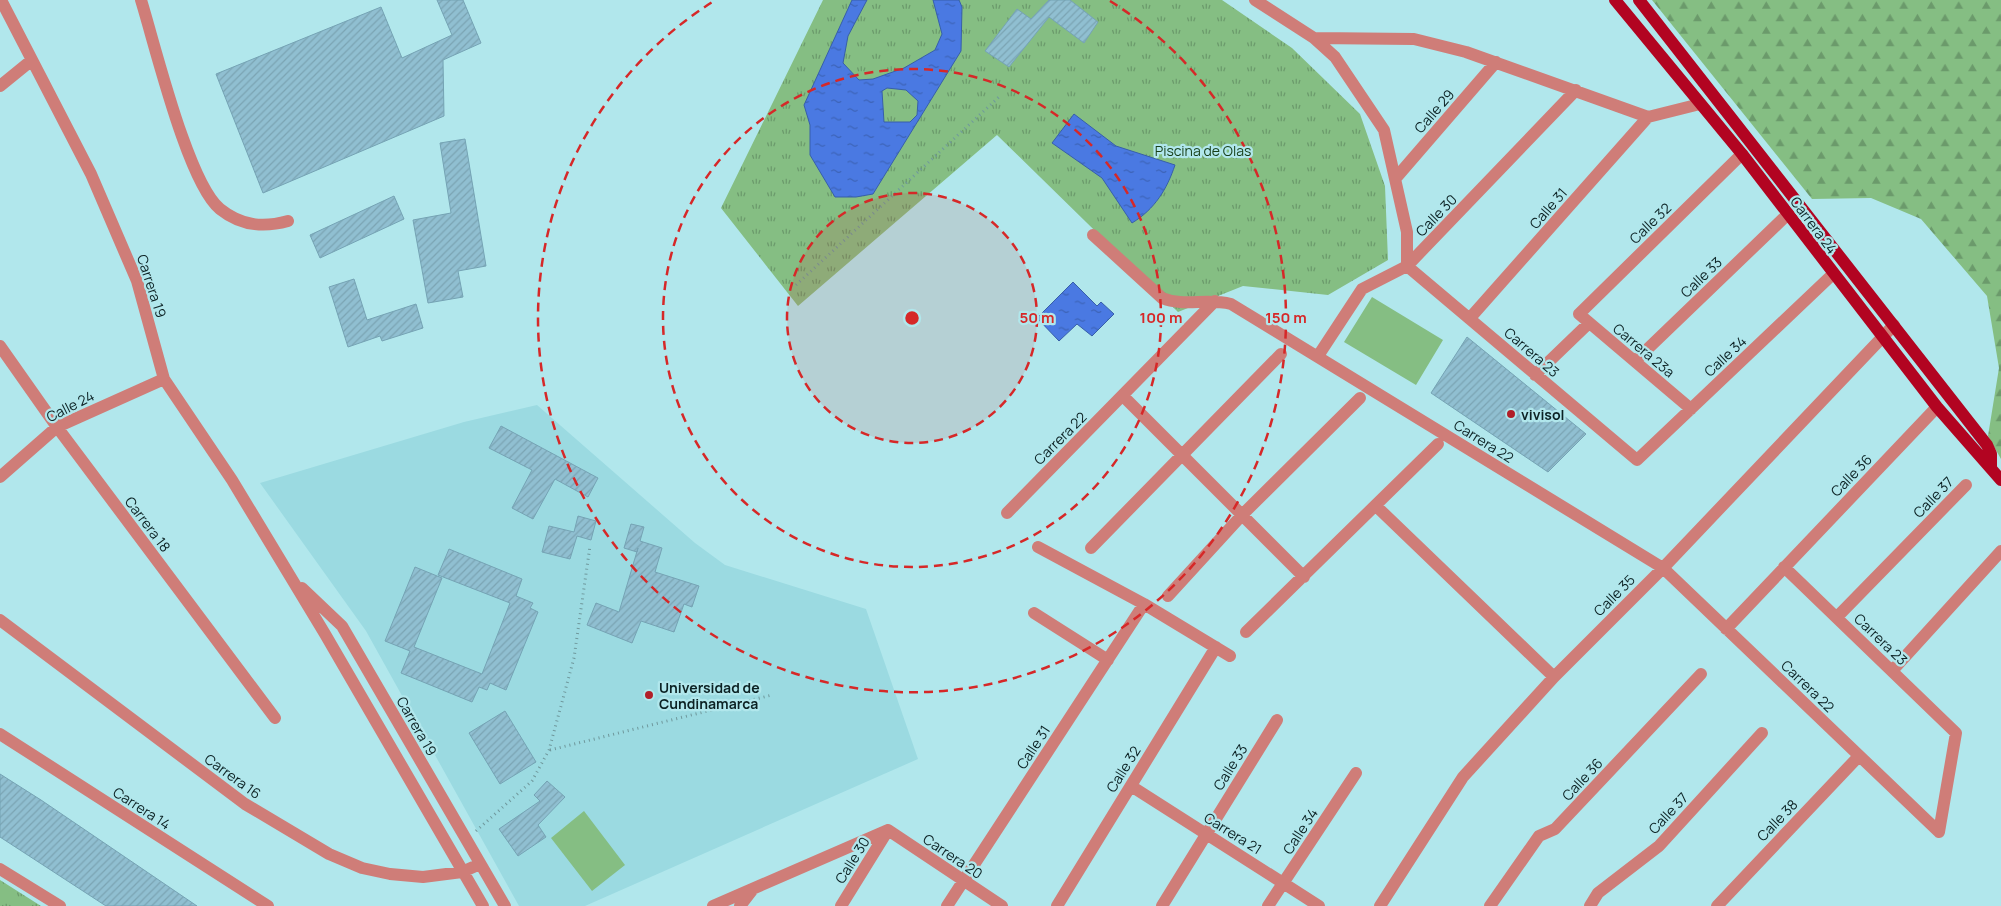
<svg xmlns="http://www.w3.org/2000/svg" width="2001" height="906" viewBox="0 0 2001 906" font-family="Manrope,sans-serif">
  <defs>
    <pattern id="grass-tufts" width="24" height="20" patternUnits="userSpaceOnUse" patternTransform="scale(1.25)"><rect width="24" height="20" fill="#85be83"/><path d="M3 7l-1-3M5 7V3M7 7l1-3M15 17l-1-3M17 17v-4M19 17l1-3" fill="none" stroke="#6b9a6b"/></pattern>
    <pattern id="forest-firs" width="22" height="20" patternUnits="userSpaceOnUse" patternTransform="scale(1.25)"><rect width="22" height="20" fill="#85be83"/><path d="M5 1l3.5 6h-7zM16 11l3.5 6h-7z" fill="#6b9a6b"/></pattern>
    <pattern id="water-ripples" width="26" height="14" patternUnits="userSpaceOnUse" patternTransform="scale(1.25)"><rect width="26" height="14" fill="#4a79e2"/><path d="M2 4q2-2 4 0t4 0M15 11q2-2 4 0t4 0" fill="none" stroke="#3c63b7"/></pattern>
    <pattern id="building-hatch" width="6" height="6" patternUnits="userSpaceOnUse" patternTransform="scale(1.25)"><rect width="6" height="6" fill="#90bfd1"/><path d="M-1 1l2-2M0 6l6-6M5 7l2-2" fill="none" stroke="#7ba4b3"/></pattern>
  </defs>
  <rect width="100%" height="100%" fill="#b1e7ec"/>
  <path fill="#9bdae1" d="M537 405 695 543 725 565 866 609 918 759 585 906H519L366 631 260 483 464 422Z"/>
  <path fill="url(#grass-tufts)" d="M823 0H1222L1292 48 1360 114 1385 186 1388 260 1328 295 1243 286 1178 312 997 135 798 306 721 208Z
    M0 880 41 906H0Z"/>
  <path fill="url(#forest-firs)" d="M1652 0H2001V459L1988 436 1999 368 1987 296 1921 219 1871 198 1812 199Z"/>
  <path fill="#85be83" d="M1372 297 1443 340 1416 385 1344 342Z
    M584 811 625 865 592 891 551 838Z"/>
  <path fill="url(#water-ripples)" stroke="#375fa9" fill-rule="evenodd" d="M852 0H867L848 36 843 63 859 80 873 79 904 68 935 50 942 34 933 0H959L962 7 961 51 873 194 856 197H835L810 155V125L804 105ZM887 88 906 90 918 101 917 115 910 122H884L882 91Z
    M1074 114 1116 146 1175 165C1167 189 1155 209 1132 223L1102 178 1052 143Z
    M1073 282 1097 306 1101 302 1114 314 1092 336 1077 324 1059 341 1037 318Z"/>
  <path fill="url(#building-hatch)" stroke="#75a3b4" d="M437 0H463L481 43 443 60 444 116 263 193 216 74 381 7 402 58 452 35Z
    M1049 0H1070L1098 22 1084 43 1049 17 1009 67 985 51 1017 9 1031 19Z
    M465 139 486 266 458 271 463 297 428 303 413 220 451 213 440 143Z
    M394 196 404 219 320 258 310 235Z
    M354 279 367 320 416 304 423 328 382 341 380 336 348 347 329 287Z
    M1467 337 1586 434 1548 472 1431 393Z
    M501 426 598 478 588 497 555 479 533 519 512 508 532 470 489 448Z
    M578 516 596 521 591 540 577 536 570 559 542 552 549 526 574 532Z
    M631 524 644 527 640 541 662 548 655 572 699 586 692 607 684 604 674 632 641 621 632 643 587 625 596 603 619 612 638 548 637 552 624 548Z
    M449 549 522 579 516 596 533 603 530 608 538 612 506 690 490 683 487 690 479 687 472 702 401 673 410 651 385 641 415 567 442 578 414 647 482 674 510 603 438 575Z
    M505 711 536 762 500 784 469 733Z
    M0 774 41 800 197 906H106L0 837Z
    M547 781 565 797 538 825 546 837 518 856 499 829 540 801 534 795Z"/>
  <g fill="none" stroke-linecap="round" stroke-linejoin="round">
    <path stroke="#6f989c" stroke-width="3" stroke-dasharray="1 4" stroke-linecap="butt" d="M796 285 999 97
      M550 750 772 695
      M476 831 532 781 549 750 574 658 590 546"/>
    <path stroke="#cf7d78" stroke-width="12" d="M1 0 91 174 137 281 164 379 232 480 325 634 483 906
      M141 0C155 45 188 183 220 209 241 226 263 228 288 221
      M1255 0 1314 38 1335 57 1384 130 1407 232V266
      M1314 38 1414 39 1466 52 1648 117 1700 104
      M0 86 32 60
      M1395 179 1496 62
      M1093 235 1162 298C1184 307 1206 298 1231 304L1663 568 1939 832
      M1407 266 1637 460 1833 274
      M1470 318 1648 117
      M0 346 57 427 275 718
      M1318 356 1362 289 1407 266 1576 90
      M1635 361 1788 214
      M1535 375 1589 323
      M1123 396 1304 577
      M1691 409 1579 314 1742 154
      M0 477 57 427 164 379
      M1376 506 1554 677
      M1007 513 1215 301
      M1038 547 1144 604 1230 656
      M1091 548 1281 354
      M1784 567 1956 733 1939 832
      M302 588 342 626 505 906
      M1168 596 1243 514 1360 398
      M1034 613 1108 660
      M1837 617 1966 485
      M0 620 245 804 329 854 362 868 390 874 423 877 462 872 480 864
      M1726 629 1937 407
      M1246 632 1438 444
      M1892 671 2001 551
      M0 734 268 906
      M1131 786 1319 906
      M888 830 1002 906
      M0 869 60 906
      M713 906 888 830
      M740 906 753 889
      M841 906 888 830
      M947 906 1144 604
      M1057 906 1216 647
      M1162 906 1277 720
      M1268 906 1356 773
      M1380 906 1463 777 1554 677 1663 568 1894 325
      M1490 906 1539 836 1555 829 1701 674
      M1590 906 1598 893 1659 846 1762 733
      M1717 906 1859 756"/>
    <path stroke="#b20421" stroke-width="12" d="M1615 0 1742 154 1937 407 2001 480
      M1639 0 1987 445 1991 454V467"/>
  </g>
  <circle cx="912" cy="318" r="125" fill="#d62828" fill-opacity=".12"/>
  <g fill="none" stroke="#d62828" stroke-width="2.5" stroke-dasharray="9 6">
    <circle cx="912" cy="318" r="125"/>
    <circle cx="912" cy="318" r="249"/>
    <path d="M1110 1A374 374 0 1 1 714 1"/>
  </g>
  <g fill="#b11f29" stroke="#b1e7ec" stroke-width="2">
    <circle cx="1511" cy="414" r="5"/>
    <circle cx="649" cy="695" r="5"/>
  </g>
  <g text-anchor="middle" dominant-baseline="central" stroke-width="4.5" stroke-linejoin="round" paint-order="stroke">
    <g font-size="14" fill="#0c2224" stroke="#b1e7ec">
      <text transform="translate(1434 111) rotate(-49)">Calle 29</text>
      <text transform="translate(1548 208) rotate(-49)">Calle 31</text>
      <text transform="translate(1436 215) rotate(-46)">Calle 30</text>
      <text transform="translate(1650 223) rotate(-44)">Calle 32</text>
      <text transform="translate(1814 225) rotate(53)">Carrera 24</text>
      <text transform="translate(1701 277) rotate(-44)">Calle 33</text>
      <text transform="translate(152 286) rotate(72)">Carrera 19</text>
      <text transform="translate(1644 350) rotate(40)">Carrera 23a</text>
      <text transform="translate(1532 352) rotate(41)">Carrera 23</text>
      <text transform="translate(1725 356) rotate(-43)">Calle 34</text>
      <text transform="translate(70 406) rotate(-27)">Calle 24</text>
      <text transform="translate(1060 438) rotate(-45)">Carrera 22</text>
      <text transform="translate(1484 441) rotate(32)">Carrera 22</text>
      <text transform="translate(1851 475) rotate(-46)">Calle 36</text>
      <text transform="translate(1933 497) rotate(-46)">Calle 37</text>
      <text transform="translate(148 524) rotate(53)">Carrera 18</text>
      <text transform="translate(1614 595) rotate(-45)">Calle 35</text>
      <text transform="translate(1881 639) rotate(44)">Carrera 23</text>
      <text transform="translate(1808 686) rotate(44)">Carrera 22</text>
      <text transform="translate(417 726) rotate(60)">Carrera 19</text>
      <text transform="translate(1033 747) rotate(-57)">Calle 31</text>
      <text transform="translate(1230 767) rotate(-58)">Calle 33</text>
      <text transform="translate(1123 769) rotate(-58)">Calle 32</text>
      <text transform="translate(233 776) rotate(36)">Carrera 16</text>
      <text transform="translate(1582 779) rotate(-47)">Calle 36</text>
      <text transform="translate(142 808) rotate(33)">Carrera 14</text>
      <text transform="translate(1668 813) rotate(-47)">Calle 37</text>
      <text transform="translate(1777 820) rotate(-46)">Calle 38</text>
      <text transform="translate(1300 831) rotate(-57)">Calle 34</text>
      <text transform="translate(1233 833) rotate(32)">Carrera 21</text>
      <text transform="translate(953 856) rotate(34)">Carrera 20</text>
      <text transform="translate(852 860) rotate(-58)">Calle 30</text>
    </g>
    <g font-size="14" fill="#173f18" stroke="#b1e7ec">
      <text x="1203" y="150">Piscina de Olas</text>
    </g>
    <g font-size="14" font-weight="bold" fill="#0c2224" stroke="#b1e7ec" text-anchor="start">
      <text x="1521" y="414">vivisol</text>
      <text x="659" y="687">Universidad de<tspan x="659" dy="16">Cundinamarca</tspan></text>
    </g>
  </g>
  <circle cx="912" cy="318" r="8" fill="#d62828" stroke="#b1e7ec" stroke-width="2.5"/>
  <g font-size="15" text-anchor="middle" font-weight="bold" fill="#d62828" stroke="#b1e7ec" stroke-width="4.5" stroke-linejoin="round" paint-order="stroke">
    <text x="1037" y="323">50 m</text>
    <text x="1161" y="323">100 m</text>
    <text x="1286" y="323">150 m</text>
  </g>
</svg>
